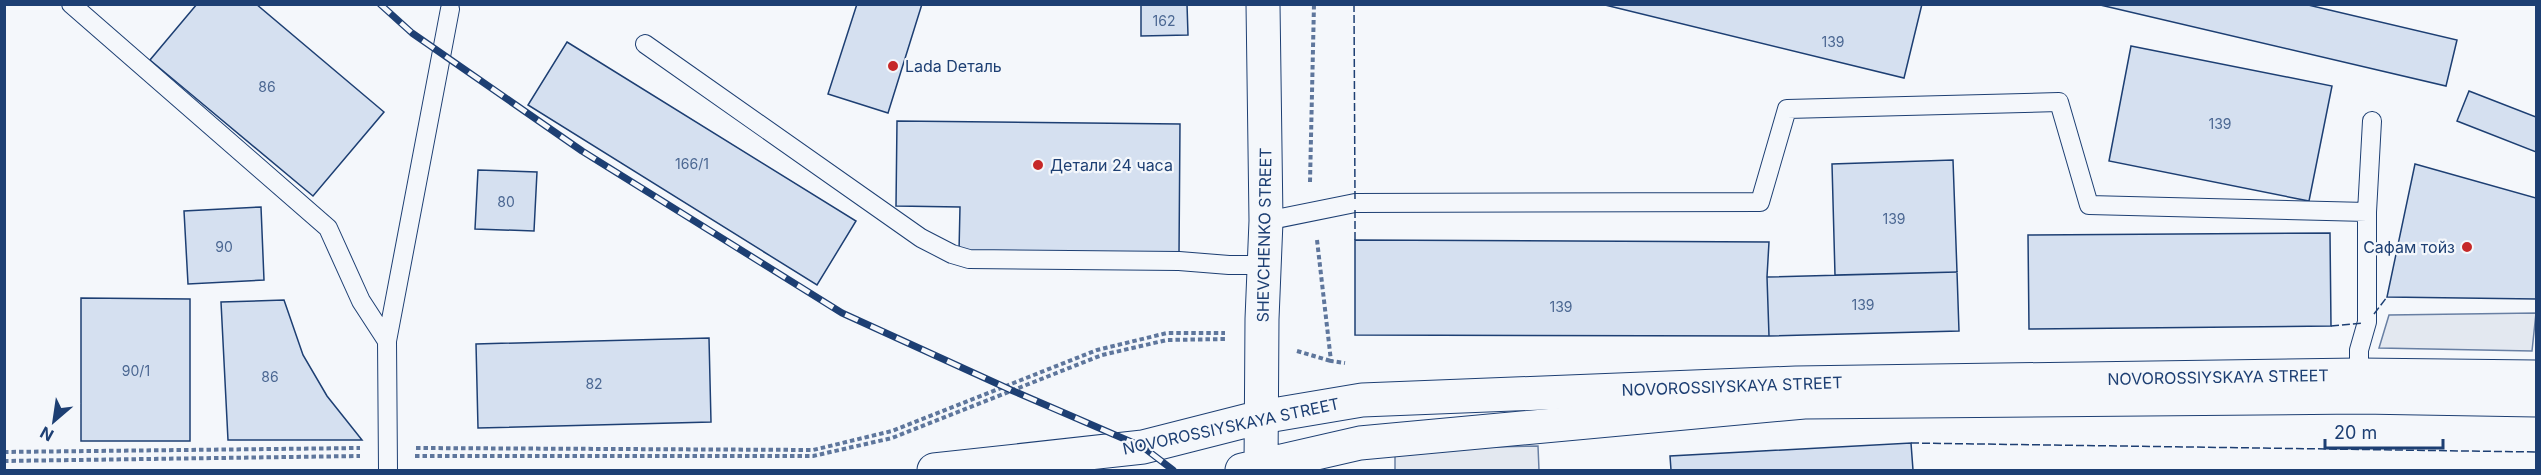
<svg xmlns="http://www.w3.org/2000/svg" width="2541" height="475" viewBox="0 0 2541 475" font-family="Inter,sans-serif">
  <rect width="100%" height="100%" fill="#f4f7fb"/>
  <path fill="#e3e8f0" stroke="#687fa3" stroke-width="1.5" d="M2536 313 2532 351 2379 348 2389 315Z
    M1538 446 1539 470H1395V449Z"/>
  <path fill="#d5e0f0" stroke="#1d3f73" stroke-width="1.5" d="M197 4H256L384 112 313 196 150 60Z
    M857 4H922L888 113 828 94Z
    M1141 4H1187L1188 35 1141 36Z
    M1601 4H1922L1904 78Z
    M2096 4H2304L2457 40 2446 86Z
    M567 42 856 221 817 285 528 105Z
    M2131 46 2332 86 2309 201 2109 161Z
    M2469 91 2536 117V152L2457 121Z
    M897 121 1180 124 1179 255 959 252 960 207 896 206Z
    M1953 160 1957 272 1835 275 1832 164Z
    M2415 164 2536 198V299L2387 297Z
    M478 170 537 172 534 231 475 229Z
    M261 207 264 280 188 284 184 211Z
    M2330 233 2331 326 2029 329 2028 235Z
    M1355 240 1769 242 1767 277 1769 336 1355 335Z
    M1957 272 1959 331 1769 336 1767 277Z
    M81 298 190 299V441H81Z
    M284 300 303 355 327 396 362 440H228L221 302Z
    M709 338 711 422 478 428 476 344Z
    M1911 443 1913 470H1671L1670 456Z"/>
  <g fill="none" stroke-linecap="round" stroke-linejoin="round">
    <g stroke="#1d3f73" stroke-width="20">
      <path id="service" d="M71 4 328 228 361 301 387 341
        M645 44 921 238 952 254 969 259 1179 261 1229 265H1264
        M1266 221 1355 203 1760 202 1787 109 2059 102 2089 205 2367 212
        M2359 375V350L2367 322V212L2372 121
        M388 470 387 341 450 9"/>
    </g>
    <g stroke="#1d3f73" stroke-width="35">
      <path id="tertiary" d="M1261 417 1362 400 1796 383 2359 375 2536 377"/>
    </g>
    <g stroke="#1d3f73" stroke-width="35">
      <path id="secondary" d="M1261 466 1262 319 1266 221 1263 4
        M934 470 1143 447 1261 417
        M1242 470 1360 443 1804 402 2361 397 2536 400"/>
    </g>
    <path stroke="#5e769c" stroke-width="4" stroke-dasharray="4.5 3" stroke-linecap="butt" d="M1310 182 1314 4
      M1317 240 1331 361 1345 363
      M1297 351 1331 361
      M416 448 813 450 892 431 1097 350 1167 333H1225
      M4 452 360 448
      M415 456H813L892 438 1102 355 1167 340 1225 339
      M4 461 360 456"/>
    <use href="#service" stroke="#f4f7fb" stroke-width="18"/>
    <use href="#tertiary" stroke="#f4f7fb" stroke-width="33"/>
    <use href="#secondary" stroke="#f4f7fb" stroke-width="33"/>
    <g stroke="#1d3f73" stroke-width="7">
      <path id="rail" d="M380 4 412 33 582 151 842 313 1011 390 1143 447 1173 470"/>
    </g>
    <use href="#rail" stroke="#f4f7fb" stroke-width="4.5" stroke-dasharray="14" stroke-linecap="butt"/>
    <path stroke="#1d3f73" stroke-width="1.5" stroke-dasharray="8 3" stroke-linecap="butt" d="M1354 4 1355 199
      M1355 240V208
      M2374 314 2387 297
      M2331 326 2363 323
      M1911 443 2536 452"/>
  </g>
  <g fill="#c62828" stroke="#f4f7fb" stroke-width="2">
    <circle cx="893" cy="66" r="6"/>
    <circle cx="1038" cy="165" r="6"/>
    <circle cx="2467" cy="247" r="6"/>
  </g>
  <g text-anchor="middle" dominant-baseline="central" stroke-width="4.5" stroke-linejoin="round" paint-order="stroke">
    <g font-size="14" fill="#4b6792">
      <text x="1164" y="20">162</text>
      <text x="1833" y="41">139</text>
      <text x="267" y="86">86</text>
      <text x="2220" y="123">139</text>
      <text x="692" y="163">166/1</text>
      <text x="506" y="201">80</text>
      <text x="1894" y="218">139</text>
      <text x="224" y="246">90</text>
      <text x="1863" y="304">139</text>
      <text x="1561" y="306">139</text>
      <text x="136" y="370">90/1</text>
      <text x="270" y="376">86</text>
      <text x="594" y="383">82</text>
    </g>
    <g font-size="16" fill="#1d3f73" stroke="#f4f7fb" text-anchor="start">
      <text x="905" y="66">Lada Dеталь</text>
      <text x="1050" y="165">Детали 24 часа</text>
      <text x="2455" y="247" text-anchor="end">Сафам тойз</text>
    </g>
    <g font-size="16" fill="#1d3f73" stroke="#f4f7fb">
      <text transform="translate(1264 235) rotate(-89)">SHEVCHENKO STREET</text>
      <text transform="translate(2218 377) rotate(-1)">NOVOROSSIYSKAYA STREET</text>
      <text transform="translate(1732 386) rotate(-2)">NOVOROSSIYSKAYA STREET</text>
      <text transform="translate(1231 426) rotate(-12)">NOVOROSSIYSKAYA STREET</text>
    </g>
  </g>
  <rect width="2541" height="475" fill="none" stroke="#1d3f73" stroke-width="12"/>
  <g transform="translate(54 421) rotate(209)" stroke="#f4f7fb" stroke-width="4.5" paint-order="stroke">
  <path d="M0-4.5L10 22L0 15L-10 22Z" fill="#1d3f73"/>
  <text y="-9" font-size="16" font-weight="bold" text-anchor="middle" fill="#1d3f73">N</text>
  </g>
  <path d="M2325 439v9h118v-9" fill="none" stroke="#1d3f73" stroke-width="3"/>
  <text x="2334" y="439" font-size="18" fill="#1d3f73" stroke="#f4f7fb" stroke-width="4.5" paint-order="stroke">20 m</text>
</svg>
